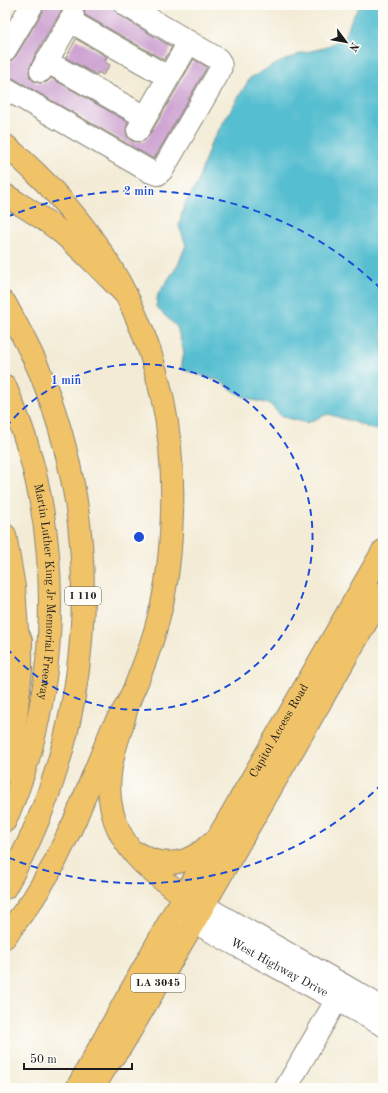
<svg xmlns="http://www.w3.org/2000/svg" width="388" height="1093" viewBox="0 0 388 1093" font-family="'Old Standard TT',serif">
  <rect width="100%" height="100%" fill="#fdfcf7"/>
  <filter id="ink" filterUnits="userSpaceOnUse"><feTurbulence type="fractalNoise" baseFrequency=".025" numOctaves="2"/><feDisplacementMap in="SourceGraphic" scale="8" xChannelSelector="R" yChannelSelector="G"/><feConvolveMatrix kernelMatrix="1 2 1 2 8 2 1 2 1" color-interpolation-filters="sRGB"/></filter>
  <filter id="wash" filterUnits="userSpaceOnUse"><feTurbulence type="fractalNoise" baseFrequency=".012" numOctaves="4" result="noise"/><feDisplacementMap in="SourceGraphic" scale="16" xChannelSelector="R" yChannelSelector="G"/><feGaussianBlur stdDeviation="0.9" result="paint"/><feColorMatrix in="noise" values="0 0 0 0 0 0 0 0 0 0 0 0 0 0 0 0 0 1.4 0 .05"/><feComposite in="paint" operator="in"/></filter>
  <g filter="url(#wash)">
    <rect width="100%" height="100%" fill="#f3ebd5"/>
    <path fill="#54bed0" stroke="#386d76" d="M360 5H383V428L374 430 354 422 328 414 306 423 281 416 270 404 248 399 231 389 220 381 181 369 184 352 177 327 156 307 158 294 178 265 186 245 179 226 184 205 197 184 211 143 250 78 276 64 302 53 324 48 345 37 352 18Z"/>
    <g id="blocks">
      <path fill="#cda3d1" d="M44 5H67L62 10 35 55 29 71 30 78 35 82 41 83 47 82 51 78 128 122 126 130 127 137 132 141 138 142 144 141 149 136 194 59 207 67 154 159 11 77 5 76V64L11 61 16 56 43 11Z
        M79 5H114L115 11 120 16 172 47 164 60 85 15 84 9Z
        M76 39 107 57 104 62 110 65 103 75 98 72 97 75 66 58Z"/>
    </g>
  </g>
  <g filter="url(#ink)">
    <use href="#blocks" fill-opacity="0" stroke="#888478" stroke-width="1"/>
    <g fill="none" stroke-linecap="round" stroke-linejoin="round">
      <g stroke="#888478" stroke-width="24">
        <g id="minor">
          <path d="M70 21 168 77"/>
          <path d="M5 50 32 5"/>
          <path d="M46 61 145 117"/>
          <path d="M173 70 189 42"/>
          <path d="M41 71 73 16"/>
          <path d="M5 88 151 172 158 174 163 169 219 72C222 66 221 64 218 59L126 5"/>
          <path d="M138 130 171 73"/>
          <path d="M186 896 345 986 379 1006"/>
          <path id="s1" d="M178 913 383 1025"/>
          <path d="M286 1088 344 987"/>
        </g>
      </g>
      <g stroke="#888478" stroke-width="24">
        <g id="major">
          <path d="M5 145C118 240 177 364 172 512 171 547 168 583 159 616 154 637 147 657 139 677 136 686 131 694 128 704 125 713 123 723 120 732 113 754 107 776 110 799 115 844 148 872 184 895"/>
          <path d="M137 853C163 869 190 865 211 843"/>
          <path id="s2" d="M178 907 383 551"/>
          <path d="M194 922 383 593"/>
        </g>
      </g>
      <g stroke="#888478" stroke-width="24">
        <g id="highway">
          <path d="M5 195C24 207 44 218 62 233 85 252 105 274 126 295"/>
          <path d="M5 303C18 327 32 352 42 377 108 544 93 733 5 888"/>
          <path id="s3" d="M5 386C14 407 23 429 29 451 63 571 56 707 5 821"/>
          <path d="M5 535 14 587 17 631 21 641V670L16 716 5 771"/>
          <path d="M5 937 33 899 53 866 75 820 112 729 128 703"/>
          <path d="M95 1085 107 1065 122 1045 194 922"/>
          <path d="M77 1088 175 911"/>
        </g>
      </g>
      <use href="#minor" stroke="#fff" stroke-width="22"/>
      <use href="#major" stroke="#f1c369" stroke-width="22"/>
      <use href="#highway" stroke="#f1c369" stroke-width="22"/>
    </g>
  </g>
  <g fill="none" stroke="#1d4ed8" stroke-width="2" stroke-dasharray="7 5">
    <path d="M6 427A173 173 0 1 1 6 647"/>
    <path d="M382 784A346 346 0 0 1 7 857M7 217A346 346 0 0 1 382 290"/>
  </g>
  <g text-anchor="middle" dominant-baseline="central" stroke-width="3" stroke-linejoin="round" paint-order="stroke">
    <g fill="#fdfcf7" stroke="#605f5e" stroke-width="1">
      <rect x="65" y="587" width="36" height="18" rx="3"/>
      <rect x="131" y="974" width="54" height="18" rx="3"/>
    </g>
    <g font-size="11" font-weight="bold" fill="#1c1c1c">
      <text x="83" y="596">I 110</text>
      <text x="158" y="983">LA 3045</text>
    </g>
    <g font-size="12" fill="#1c1c1c" stroke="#fdfcf7">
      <text stroke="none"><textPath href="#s3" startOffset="212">Martin Luther King Jr Memorial Freeway</textPath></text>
      <text stroke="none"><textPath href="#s2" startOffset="203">Capitol Access Road</textPath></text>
      <text stroke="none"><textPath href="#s1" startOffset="115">West Highway Drive</textPath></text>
    </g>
  </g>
  <circle cx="139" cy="537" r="6" fill="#1d4ed8" stroke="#fdfcf7" stroke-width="2"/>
  <g font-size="12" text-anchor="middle" font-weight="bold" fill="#1d4ed8" stroke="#fdfcf7" stroke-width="3" stroke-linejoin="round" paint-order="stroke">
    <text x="139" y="195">2 min</text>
    <text x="66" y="384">1 min</text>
  </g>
  <rect width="388" height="1093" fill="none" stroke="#fdfcf7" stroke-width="20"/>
  <g transform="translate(346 42) rotate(122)" stroke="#fdfcf7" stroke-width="3" paint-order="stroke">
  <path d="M0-3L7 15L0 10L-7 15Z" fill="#1c1c1c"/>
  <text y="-6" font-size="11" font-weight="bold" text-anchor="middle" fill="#1c1c1c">N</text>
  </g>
  <path d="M24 1063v6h108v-6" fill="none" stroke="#1c1c1c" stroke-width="2"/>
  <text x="30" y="1063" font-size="12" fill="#1c1c1c" stroke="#fdfcf7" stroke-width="3" paint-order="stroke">50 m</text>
</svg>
